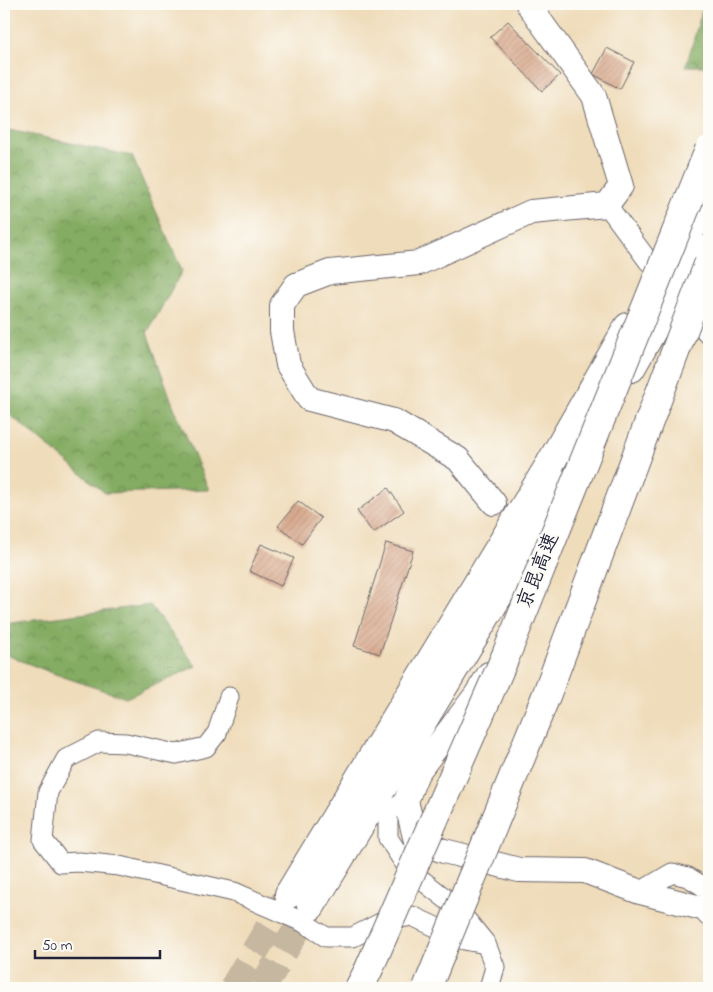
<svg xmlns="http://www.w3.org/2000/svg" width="713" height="992" viewBox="0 0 713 992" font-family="'Indie Flower','LXGW WenKai TC',sans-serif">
  <defs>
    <pattern id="forest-crowns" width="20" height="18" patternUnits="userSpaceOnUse" patternTransform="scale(1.25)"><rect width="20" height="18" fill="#84ac62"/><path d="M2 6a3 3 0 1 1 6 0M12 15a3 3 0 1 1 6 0" fill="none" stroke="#6c8c52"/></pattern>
    <pattern id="building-hatch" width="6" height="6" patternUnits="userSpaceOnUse" patternTransform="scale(1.25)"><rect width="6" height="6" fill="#d8a88b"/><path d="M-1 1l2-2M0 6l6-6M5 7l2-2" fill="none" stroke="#b99079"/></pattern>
  </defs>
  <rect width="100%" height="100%" fill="#fdfcf7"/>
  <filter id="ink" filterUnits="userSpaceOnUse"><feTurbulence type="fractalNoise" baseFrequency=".02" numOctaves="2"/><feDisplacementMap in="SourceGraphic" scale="10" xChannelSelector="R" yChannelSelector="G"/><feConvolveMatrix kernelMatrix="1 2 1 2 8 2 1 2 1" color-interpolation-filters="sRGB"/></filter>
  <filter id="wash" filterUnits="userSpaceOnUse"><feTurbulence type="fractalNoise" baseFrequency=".0096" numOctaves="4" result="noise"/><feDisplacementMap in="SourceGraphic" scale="20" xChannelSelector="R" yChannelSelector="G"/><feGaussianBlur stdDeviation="1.12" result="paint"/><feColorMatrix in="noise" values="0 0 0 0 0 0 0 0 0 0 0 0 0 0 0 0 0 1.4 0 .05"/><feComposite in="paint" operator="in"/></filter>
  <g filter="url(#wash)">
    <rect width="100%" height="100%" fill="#efdcba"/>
    <path fill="url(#forest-crowns)" stroke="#53674e" d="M704 4H709V66H686Z
      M4 129 132 156 182 271 147 333 173 405 209 490 105 493 4 410Z
      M150 605 196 666 126 698 55 674 4 654V624Z"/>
    <g id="blocks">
      <path fill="url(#building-hatch)" d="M508 21 560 75 542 91 490 37Z
        M607 48 634 62 620 89 593 74Z
        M388 488 404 511 373 533 357 511Z
        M298 501 321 518 302 544 278 526Z
        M386 543 413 551 380 654 354 646Z
        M261 544 294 558 281 586 249 571Z"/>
    </g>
  </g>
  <g filter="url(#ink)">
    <use href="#blocks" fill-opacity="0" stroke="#6a6367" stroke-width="1"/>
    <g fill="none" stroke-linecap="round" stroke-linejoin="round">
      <path stroke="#c6b7a1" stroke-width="28" stroke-dasharray="28 14" stroke-linecap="butt" d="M233 988 289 894
        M262 988 311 906"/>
      <g stroke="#6a6367" stroke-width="21">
        <path id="minor" d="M607 205 649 262
          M684 305 709 335
          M229 697 217 733 206 747 176 754 126 743 99 742 66 759 48 792 43 840 61 863 79 862 119 866 234 892 303 922 326 937H353L386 920 412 916 464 940 486 944
          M406 801 388 812V838L409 870 455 906 486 944 495 967 489 988
          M640 892 672 873 688 877 709 890"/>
      </g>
      <g stroke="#6a6367" stroke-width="26">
        <path id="tertiary" d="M494 503 458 459 394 421 309 399 288 365 282 331V305L296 285 330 272 419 263 531 212 607 205 621 186 594 96 528 4
          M489 674 476 695 417 773 406 801 416 841 444 851 519 870 585 871 640 892 705 909 709 914"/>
      </g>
      <g stroke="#6a6367" stroke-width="30">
        <path id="motorway" d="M669 255 675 246 709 209
          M631 368 677 287 709 249
          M289 894 550 464 628 327
          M311 906 566 484
          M359 988 368 971"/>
      </g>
      <use href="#minor" stroke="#fff" stroke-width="19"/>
      <use href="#tertiary" stroke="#fff" stroke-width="24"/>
      <use href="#motorway" stroke="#fff" stroke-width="28"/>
      <g stroke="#6a6367" stroke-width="30" stroke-linecap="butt">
        <path id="motorway-bridge" d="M368 971 506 655 709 150
          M427 988 546 696 709 262"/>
      </g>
      <use href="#motorway-bridge" stroke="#fff" stroke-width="28"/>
    </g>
  </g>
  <g text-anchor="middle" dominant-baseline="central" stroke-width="5" stroke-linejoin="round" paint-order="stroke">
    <g font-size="20" fill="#22223b" stroke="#fdfcf7">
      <text transform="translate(539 571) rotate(-68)">京昆高速</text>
    </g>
  </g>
  <rect width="713" height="992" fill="none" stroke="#fdfcf7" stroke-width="20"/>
  <path d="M35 950v8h125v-8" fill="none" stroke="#22223b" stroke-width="2.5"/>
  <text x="42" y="950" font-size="15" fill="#22223b" stroke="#fdfcf7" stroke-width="4" paint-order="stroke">50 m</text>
</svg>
